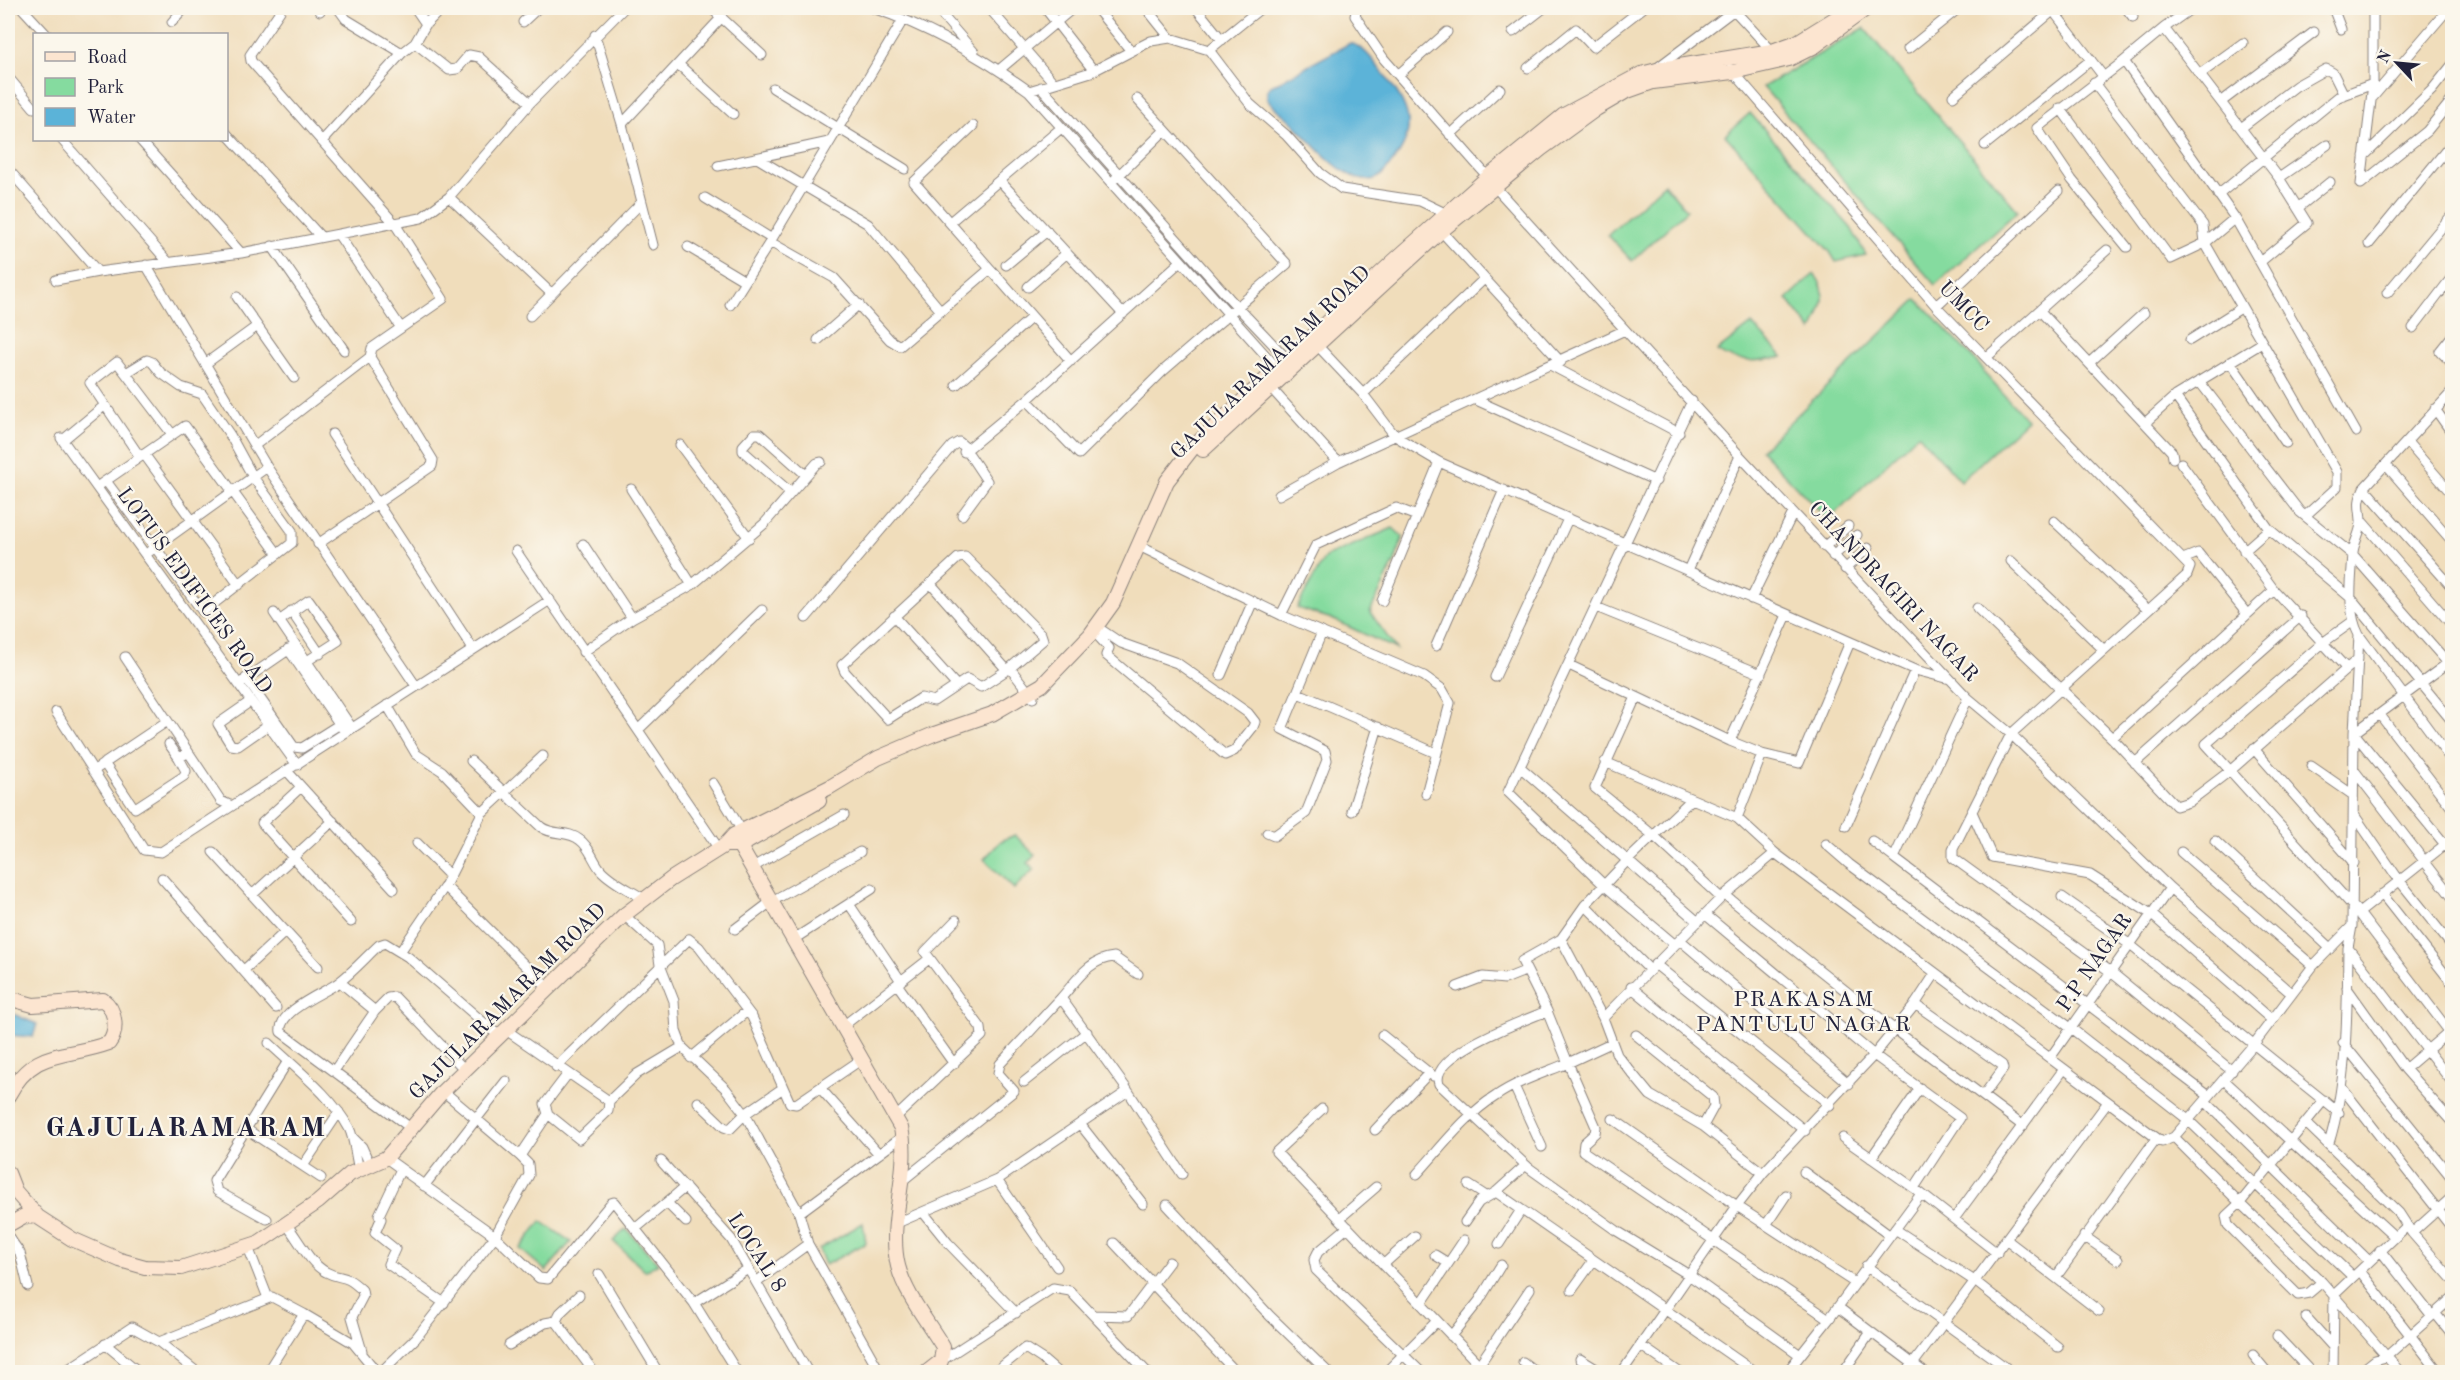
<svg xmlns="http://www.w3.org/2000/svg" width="2460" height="1380" viewBox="0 0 2460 1380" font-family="'Old Standard TT',serif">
  <rect width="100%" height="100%" fill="#fbf7ec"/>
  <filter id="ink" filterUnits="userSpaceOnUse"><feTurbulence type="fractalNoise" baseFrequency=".0167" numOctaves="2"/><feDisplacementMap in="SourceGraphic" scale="12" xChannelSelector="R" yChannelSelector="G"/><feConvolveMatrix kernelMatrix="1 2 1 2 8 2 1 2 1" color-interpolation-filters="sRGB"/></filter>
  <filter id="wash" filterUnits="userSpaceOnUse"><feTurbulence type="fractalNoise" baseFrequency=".008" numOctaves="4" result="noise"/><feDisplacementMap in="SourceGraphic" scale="24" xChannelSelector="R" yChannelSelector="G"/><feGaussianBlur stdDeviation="1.35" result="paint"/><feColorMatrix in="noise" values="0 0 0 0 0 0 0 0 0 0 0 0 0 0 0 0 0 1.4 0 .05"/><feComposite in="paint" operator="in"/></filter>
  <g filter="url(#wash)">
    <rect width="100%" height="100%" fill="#f0ddbb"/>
    <path fill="#85db9f" stroke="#547e6d" stroke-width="1.5" d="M1864 28 2018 211 1935 285 1763 87Z
      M1750 113 1851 228 1866 255 1836 262 1830 252 1725 135Z
      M1664 184 1687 210 1632 261 1608 235Z
      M1814 274C1831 293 1821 311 1812 331L1787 299Z
      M1917 299 1984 370 1983 372 2027 420 1961 481 1918 434 1828 520 1761 450Z
      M1752 324 1783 357C1761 361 1737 365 1717 351Z
      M1393 528 1403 537 1395 561 1370 612 1396 649 1332 619 1297 608 1325 557Z
      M1015 835 1035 855 1028 863 1034 869 1014 889 984 859 1001 841Z
      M541 1221 571 1242 546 1271 520 1249Z
      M863 1223 866 1243 825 1265 819 1249Z
      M626 1229 658 1263 645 1271 613 1241Z"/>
    <path fill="#5bb3d8" stroke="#3e6a8a" stroke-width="1.5" d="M1350 43C1365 47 1374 62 1383 73 1408 105 1420 127 1393 162 1386 170 1380 180 1368 180 1344 182 1309 139 1293 123 1285 115 1273 108 1267 98V90L1271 86Z
      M8 1012 37 1024 33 1037 8 1035Z"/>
  </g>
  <g filter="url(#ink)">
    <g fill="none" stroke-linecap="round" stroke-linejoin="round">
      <g stroke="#89807b" stroke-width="11">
        <path id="street" d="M22 8 46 34
          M279 8 280 11 250 55 251 61 395 224 443 299 372 348 370 357 433 460 432 466 318 544
          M338 8 346 19 402 53
          M415 8 426 24
          M711 8 762 55
          M873 8C929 27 980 56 1029 91L1091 72 1151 41 1170 38 1209 50 1250 104 1286 135 1320 173 1342 189 1420 201 1447 214
          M936 8 974 52
          M989 8 1054 83
          M1045 8 1094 71
          M1096 8 1131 51
          M1146 8 1170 38
          M1196 8 1222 40
          M1357 8 1355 16 1384 59 1488 177
          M1732 8 1772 51
          M2051 8 2103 76
          M2126 8 2133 17
          M2333 8 2341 29
          M8 11 11 8
          M320 11 322 8
          M903 20 770 242 834 278 890 340 900 346 990 269
          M172 22 185 8
          M523 22 538 8
          M2164 28 2192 8
          M1513 32 1544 8
          M595 35 622 124 653 245
          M415 43 426 24 442 8
          M1908 49 1959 8
          M1209 50 1261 8
          M2124 61 2164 28 2279 178 2307 223 2260 262
          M678 64 733 114
          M1528 68 1576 29 1593 47 1643 8
          M1657 68 1734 10
          M1731 69 1936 306 2190 567 2187 575 2011 734 1953 849V858L2111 972 2232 1071
          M999 70 1073 8
          M2200 74 2243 43
          M1398 75 1447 32
          M8 77 34 108
          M2094 83 2203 225 2205 243 2337 472V487L2305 516
          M1041 87 1229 298 1287 359
          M773 88 905 169
          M1029 91 1277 368
          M1953 96 2056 8
          M2373 97 2449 8
          M2221 102 2314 32
          M2060 108 2171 259 2205 243 2235 218
          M622 124 722 17
          M973 126 914 182 1071 361
          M2241 128 2296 86 2326 69 2333 73 2344 95
          M226 133 320 236
          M1450 135 1500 89
          M62 140 168 262
          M140 140 241 253
          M323 140 402 53 415 43 449 70 457 69 469 55 479 57 530 103
          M1985 145 2091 60
          M2364 156 2432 90 2452 65
          M757 158 868 224 941 311
          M718 166 829 142
          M8 169 98 272 241 253 421 218 449 197 530 103 624 8
          M1116 178 1165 130
          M2279 178 2327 145
          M1001 182 1123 314
          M2361 184 2373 84V8
          M2361 184 2427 131 2452 100
          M1495 187 1740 456 1968 698 2011 734 2170 888 2292 994
          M2218 195 2338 97 2373 84
          M449 197 552 294
          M705 198 772 239
          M2299 207 2330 182
          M950 222 1060 129
          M1441 231 1561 362
          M338 234 401 328
          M2369 244 2452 143
          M272 246 344 350
          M688 247 745 281
          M2127 247 2072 180 2037 128 2124 61 2235 218 2356 432
          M146 265 267 467 416 686
          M1006 265 1047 231
          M56 280 98 272
          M1028 287 1067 253
          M2387 293 2452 215
          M237 297 294 378
          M730 305 770 242
          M1936 306 2059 191
          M2041 312 2172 452 2173 458
          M530 316 641 203
          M2413 328 2452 277
          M2452 336 2440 351 2452 363
          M818 340 859 304
          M2190 340 2241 308
          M1316 344 1363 394 1395 436 1439 462 1915 670 1950 679
          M1987 357 2107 250
          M2230 362 2286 443
          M2089 363 2144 313
          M205 364 256 327
          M1552 366 1679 433
          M2199 381 2300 512 2353 555
          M956 385 1032 317
          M1270 387 1338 462
          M1363 394 1483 280
          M2175 396 2269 529 2351 598 2452 721
          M1027 400 1079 454 1163 371 1287 264 1137 99
          M1476 400 1656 481
          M2435 409 2452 433
          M2146 422 2175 396 2262 343
          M332 434 473 649
          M61 438 297 765
          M63 440 104 406
          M2408 443 2452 494
          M680 445 749 538
          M254 446 370 357
          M964 452 1027 400 1180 262
          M144 454 239 585
          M140 457 90 383 117 362 172 434
          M2181 463 2274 590 2346 668
          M2386 465 2452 541
          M106 481 203 612 292 543V531L253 477 230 435 202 394 181 387 161 373 152 362 147 360 126 373
          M101 484 185 426 278 554
          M2364 488 2452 587
          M791 493 743 451V446L754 434H760L806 475
          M1279 495 1338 462 1625 330
          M962 515 987 481 969 454
          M2361 520 2452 625
          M2054 521 2148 610
          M583 544 632 618
          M1139 546 1281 615 1424 676 1442 689 1450 703 1426 794
          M1824 547 1848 526
          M150 551 267 467
          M516 551 719 849
          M2244 551 2269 529
          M1833 556 1857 535
          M2354 556 2448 663
          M2183 559 2198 553 2247 614
          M2011 561 2103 649
          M1845 569 1868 548
          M1688 570 1740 456
          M930 583 1007 670
          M692 585 764 524 817 463 821 462
          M1751 599 1793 513
          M1382 601 1439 462
          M1596 607 1761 674
          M1977 608 2112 738 2176 806 2189 802 2231 770 2358 659
          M291 611 320 654
          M274 613 352 728
          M1281 615 1316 545 1396 508 1417 516
          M894 616 957 686
          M806 618 952 446 959 442 967 449
          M279 621 309 600 338 641 307 661
          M2352 622 2324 642 2206 744 2359 913 2452 839
          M2359 635 2452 761
          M1098 636 1109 648 1106 655 1225 755 1234 751 1253 727 1255 722 1248 713 1177 663 1121 643 1103 631
          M1436 646 1504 490
          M288 649 342 728
          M583 652 632 618 692 585 631 489
          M125 657 221 801 232 806 550 600
          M2452 660 2354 733 2452 853
          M1569 665 1730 741 1762 754 1799 763 1850 642
          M1010 668 981 687 967 679 934 701 921 698 888 719 845 672 842 665 958 558 965 557 1041 634 1043 640 1010 668 1033 698
          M1221 675 1253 601
          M1495 677 1568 519
          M246 678 294 747 302 748 340 724
          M243 681 291 648
          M1298 693 1436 753
          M1636 697 1595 788 1654 836 1721 898
          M251 701 218 724 231 745 238 746 268 725
          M387 705 416 754 442 771 482 813
          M56 712 144 850 161 852 232 806
          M2380 715 2452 808
          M638 730 762 610
          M2112 738 2274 590
          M1730 741 1787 615
          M169 744 179 758
          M2254 749 2354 863
          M471 761 541 827C553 836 568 830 580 840 590 847 593 861 601 870 612 882 630 890 644 899
          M1605 762 1737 818 1775 853 2162 1142 2174 1137 2254 1044 2313 966 2352 926
          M104 763 132 805
          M2135 763 2301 616
          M2311 766 2353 795
          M1520 767 1698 922
          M2354 770 2452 897
          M93 771 166 722
          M287 771 394 889
          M713 783 742 831
          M301 787 262 823 351 922
          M135 808 184 776 186 771 179 758 187 753
          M1352 811 1378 727
          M1972 812 1992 857 2090 875 2151 914 2272 1020
          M2355 816 2399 880 2452 946
          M1737 818 1762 754
          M1846 826 1915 670
          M1267 833 1274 836 1306 813 1327 760 1325 751 1282 729 1322 632
          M1872 841 1894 858 1968 698
          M2215 841 2330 948
          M417 843 450 876
          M1826 844 1849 864 2072 1029 2187 1119 2353 1277
          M213 852 318 967
          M2181 852 2313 966
          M1894 858 2209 1096
          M753 867 844 815
          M162 878 276 1008
          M445 886 549 989
          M2382 894 2452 983
          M252 895 333 821
          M1725 895 1895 1030 2023 1126
          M2062 897 2129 944 2339 1113
          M849 904 901 981
          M1585 905 1649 969
          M2359 913 2452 1035
          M624 915 657 945 660 965 674 1001 676 1031 682 1047
          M1706 915 1874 1055 1960 1118 1914 1188
          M735 929 772 901 860 852
          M794 939 872 889
          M1561 939 1603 1018 1617 1055 1650 1095 1703 1126 1763 1173
          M1680 940 1849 1084
          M1674 944 1604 885 1508 792 1692 401
          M2348 948 2452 1082
          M400 952 445 886 482 813 543 756
          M1655 964 1830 1105
          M244 970 286 931
          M340 982 375 1011 388 998 395 997 465 1070
          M897 984 954 1064
          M1457 987 1483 977 1505 979 1525 971
          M1631 987 1805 1131
          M2347 988 2405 1069 2452 1122
          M1061 998C1077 980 1089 959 1114 957L1138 974
          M1915 1004 2002 1065 2003 1069 1983 1096
          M1547 1011C1526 1020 1428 1054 1439 1084L1529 1168 1617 1231 1689 1275 1800 1355
          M1603 1018 1721 898 1775 853
          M843 1026 929 959
          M506 1030 609 1101 637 1074 682 1047 726 1089 745 1114 799 1213 808 1244 880 1372
          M1382 1035 1433 1076
          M1636 1035 1713 1097 1714 1106 1703 1126
          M269 1043C296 1069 331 1095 349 1128 355 1140 355 1156 359 1169
          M1611 1043 1568 1063 1596 1127 1595 1133 1584 1143 1583 1151 1829 1319 1921 1194
          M2343 1043 2452 1178
          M691 1058 747 1011
          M2050 1058 2170 888
          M556 1067 689 939 699 947 752 1017 790 1103 796 1104 862 1059
          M2405 1069 2452 1029
          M334 1071 375 1011
          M567 1075 545 1104 548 1114 520 1156 528 1164 529 1175 495 1236 539 1278 548 1279 611 1203 614 1202 694 1303 737 1372
          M2224 1080 2395 1237
          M1024 1082 1087 1032
          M1514 1086 1542 1147
          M820 1088 879 1154
          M2342 1088 2452 1228
          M443 1091 520 1156
          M2205 1101 2368 1260
          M698 1102 724 1127 730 1129 745 1114 783 1088
          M1322 1109 1276 1152 1486 1372
          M548 1114 579 1139 608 1111 609 1101
          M896 1117 982 1036 981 1028 925 952 956 920
          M1613 1119 1737 1206 1855 1283
          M1080 1124 1143 1204
          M2307 1124 2399 1213 2412 1233 2452 1279
          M246 1129 321 1178
          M412 1129 281 1032C277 1011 324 993 338 983 353 972 366 957 379 945L385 943 408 957 499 1036
          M1375 1130 1429 1073
          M2174 1137 2240 1203 2324 1100
          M353 1138 362 1147 370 1165
          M1843 1138 1914 1188 1997 1253
          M2329 1143C2348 1082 2347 1011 2348 948L2352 926 2354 733 2359 635C2346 611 2352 577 2353 552 2354 542 2362 530 2361 520 2360 505 2357 504 2364 488L2452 392
          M1871 1158 1920 1088
          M661 1161 731 1239 808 1372
          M303 1166 339 1112
          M401 1169 379 1215 381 1219 375 1233 395 1249 388 1264 444 1303
          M1804 1172 1889 1235
          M1417 1174C1442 1147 1465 1115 1496 1096 1518 1081 1544 1073 1568 1063L1547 1011 1522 961 1561 939 1585 905 1627 861 1692 799
          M997 1180 1057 1267
          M902 1181 1014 1091 998 1073 1000 1064 1061 998 1126 1088 1182 1174
          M1469 1185 1486 1196
          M424 1186 506 1081
          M1496 1192 1755 1372
          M667 1203 686 1222
          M1167 1205 1270 1316 1328 1372
          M923 1212 948 1243 1016 1313
          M799 1213 903 1136
          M1340 1218 1376 1187
          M267 1219 217 1191 214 1181 288 1061
          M1954 1219 2064 1069
          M1465 1222 1479 1202 1496 1192 1526 1165
          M897 1223 997 1180 1128 1091
          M287 1225C298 1239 310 1264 326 1272 343 1281 343 1272 362 1290L363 1296 352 1317 362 1351
          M1766 1225 1786 1195
          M1348 1227 1318 1252 1314 1260 1316 1270 1421 1372
          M635 1229 685 1187
          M1895 1229 1976 1282 2058 1347
          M2412 1233 2452 1197
          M8 1236 20 1253 28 1286
          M2084 1236 2118 1260
          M2007 1240 2099 1311
          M1114 1243 1236 1372
          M1499 1244 1521 1210
          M248 1247 268 1298
          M2380 1250 2432 1316
          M1435 1255 1448 1263
          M1384 1264 1415 1236
          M1866 1266 2012 1372
          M2360 1271 2439 1372
          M599 1274 658 1372
          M2056 1277 2155 1140
          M756 1282 808 1244
          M2322 1282 2309 1293 2298 1295 2228 1225 2226 1216 2240 1203 2322 1282 2400 1372
          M1572 1290 1593 1261
          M694 1303 748 1269
          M1421 1304 1464 1240
          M1839 1308 1924 1372
          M2435 1313 2452 1334
          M1094 1315 1128 1316 1169 1262
          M2306 1317 2333 1347
          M556 1321 560 1313 579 1295
          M1451 1336 1479 1301 1501 1265
          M2277 1336 2311 1372
          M159 1342 272 1297 304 1314
          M105 1344 139 1372
          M509 1345 545 1323 556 1321 594 1372
          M1640 1345 1679 1372
          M2253 1355 2267 1372
          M1580 1359 1601 1372
          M941 1361 1053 1288 1070 1291 1147 1372
          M1523 1362 1536 1372
          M1479 1365 1530 1289
          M64 1372 132 1327 159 1342 197 1372
          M267 1372 304 1314 353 1343 377 1372
          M381 1372 416 1338 495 1236 386 1158
          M995 1372 1025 1348 1042 1359 1057 1372
          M1386 1372 1437 1321
          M1622 1372 1737 1206 1763 1173 1874 1055 1914 1006 1935 974
          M1787 1372 1829 1319
          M1843 1372 1871 1332
          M1907 1372 2108 1102
          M2333 1372 2334 1295 2407 1226
          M2360 1372 2375 1360 2386 1357 2452 1298"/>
      </g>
      <g stroke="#89807b" stroke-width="16">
        <path id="secondary" d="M1203 450 1441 231 1541 149 1596 109 1625 92 1653 82 1733 72 1789 59 1815 46 1867 8
          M735 838 901 1128C911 1173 887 1221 898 1266 905 1294 928 1322 943 1347L941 1361 927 1372
          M725 845H740L749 841 819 801
          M8 998 33 1005 103 1000C116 1009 118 1031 109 1043 65 1059 34 1047 8 1096
          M8 1173 15 1191 38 1217 72 1239 120 1260 145 1267 181 1268 258 1243 318 1202 350 1174 386 1158 443 1091 624 915 671 879 725 845 734 835 830 787 878 758 934 734 992 714 1042 685 1090 635 1113 603 1167 481 1195 445 1396 259 1488 177 1564 115 1641 74 1661 69 1772 51 1797 42 1852 8
          M8 1225 24 1216 38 1217"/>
      </g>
      <use href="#street" stroke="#fff" stroke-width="9"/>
      <use href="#secondary" stroke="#fce5d0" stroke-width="14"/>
    </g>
  </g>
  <g text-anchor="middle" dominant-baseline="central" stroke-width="4.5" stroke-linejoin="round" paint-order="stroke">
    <g font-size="21" fill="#22223b" stroke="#fbf7ec">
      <text transform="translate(1963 307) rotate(46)">UMCC</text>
      <text transform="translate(1271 363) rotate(-44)">GAJULARAMARAM ROAD</text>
      <text transform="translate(194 591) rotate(54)">LOTUS EDIFICES ROAD</text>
      <text transform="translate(1893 592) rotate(47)">CHANDRAGIRI NAGAR</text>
      <text transform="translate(2095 963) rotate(-55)">P.P NAGAR</text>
      <text transform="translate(508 1002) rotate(-45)">GAJULARAMARAM ROAD</text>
      <text transform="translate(756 1253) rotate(57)">LOCAL 8</text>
    </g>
    <g font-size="22" letter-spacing="1.5" fill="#22223b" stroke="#fbf7ec">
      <text x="1804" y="1000">PRAKASAM<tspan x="1804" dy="25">PANTULU NAGAR</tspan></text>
    </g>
    <g font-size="27" font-weight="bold" letter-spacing="1.5" fill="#22223b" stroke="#fbf7ec">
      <text x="186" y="1128">GAJULARAMARAM</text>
    </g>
  </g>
  <rect width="2460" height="1380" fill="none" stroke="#fbf7ec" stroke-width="30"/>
  <rect x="33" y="33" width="195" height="108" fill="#fbf7ec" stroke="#a4a2a5" stroke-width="1.5"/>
  <rect x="45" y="52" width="30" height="9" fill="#fce5d0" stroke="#a4a2a5" stroke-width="1.5"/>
  <text x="87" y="63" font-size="18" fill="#22223b">Road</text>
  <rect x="45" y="78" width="30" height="18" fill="#85db9f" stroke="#a4a2a5" stroke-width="1.5"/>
  <text x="87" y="93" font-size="18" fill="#22223b">Park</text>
  <rect x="45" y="108" width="30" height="18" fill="#5bb3d8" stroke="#a4a2a5" stroke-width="1.5"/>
  <text x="87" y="123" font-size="18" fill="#22223b">Water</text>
  <g transform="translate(2397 63) rotate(296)" stroke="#fbf7ec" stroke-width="4.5" paint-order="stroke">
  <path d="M0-4.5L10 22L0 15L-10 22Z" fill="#22223b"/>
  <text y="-9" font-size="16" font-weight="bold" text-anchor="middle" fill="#22223b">N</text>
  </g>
</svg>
